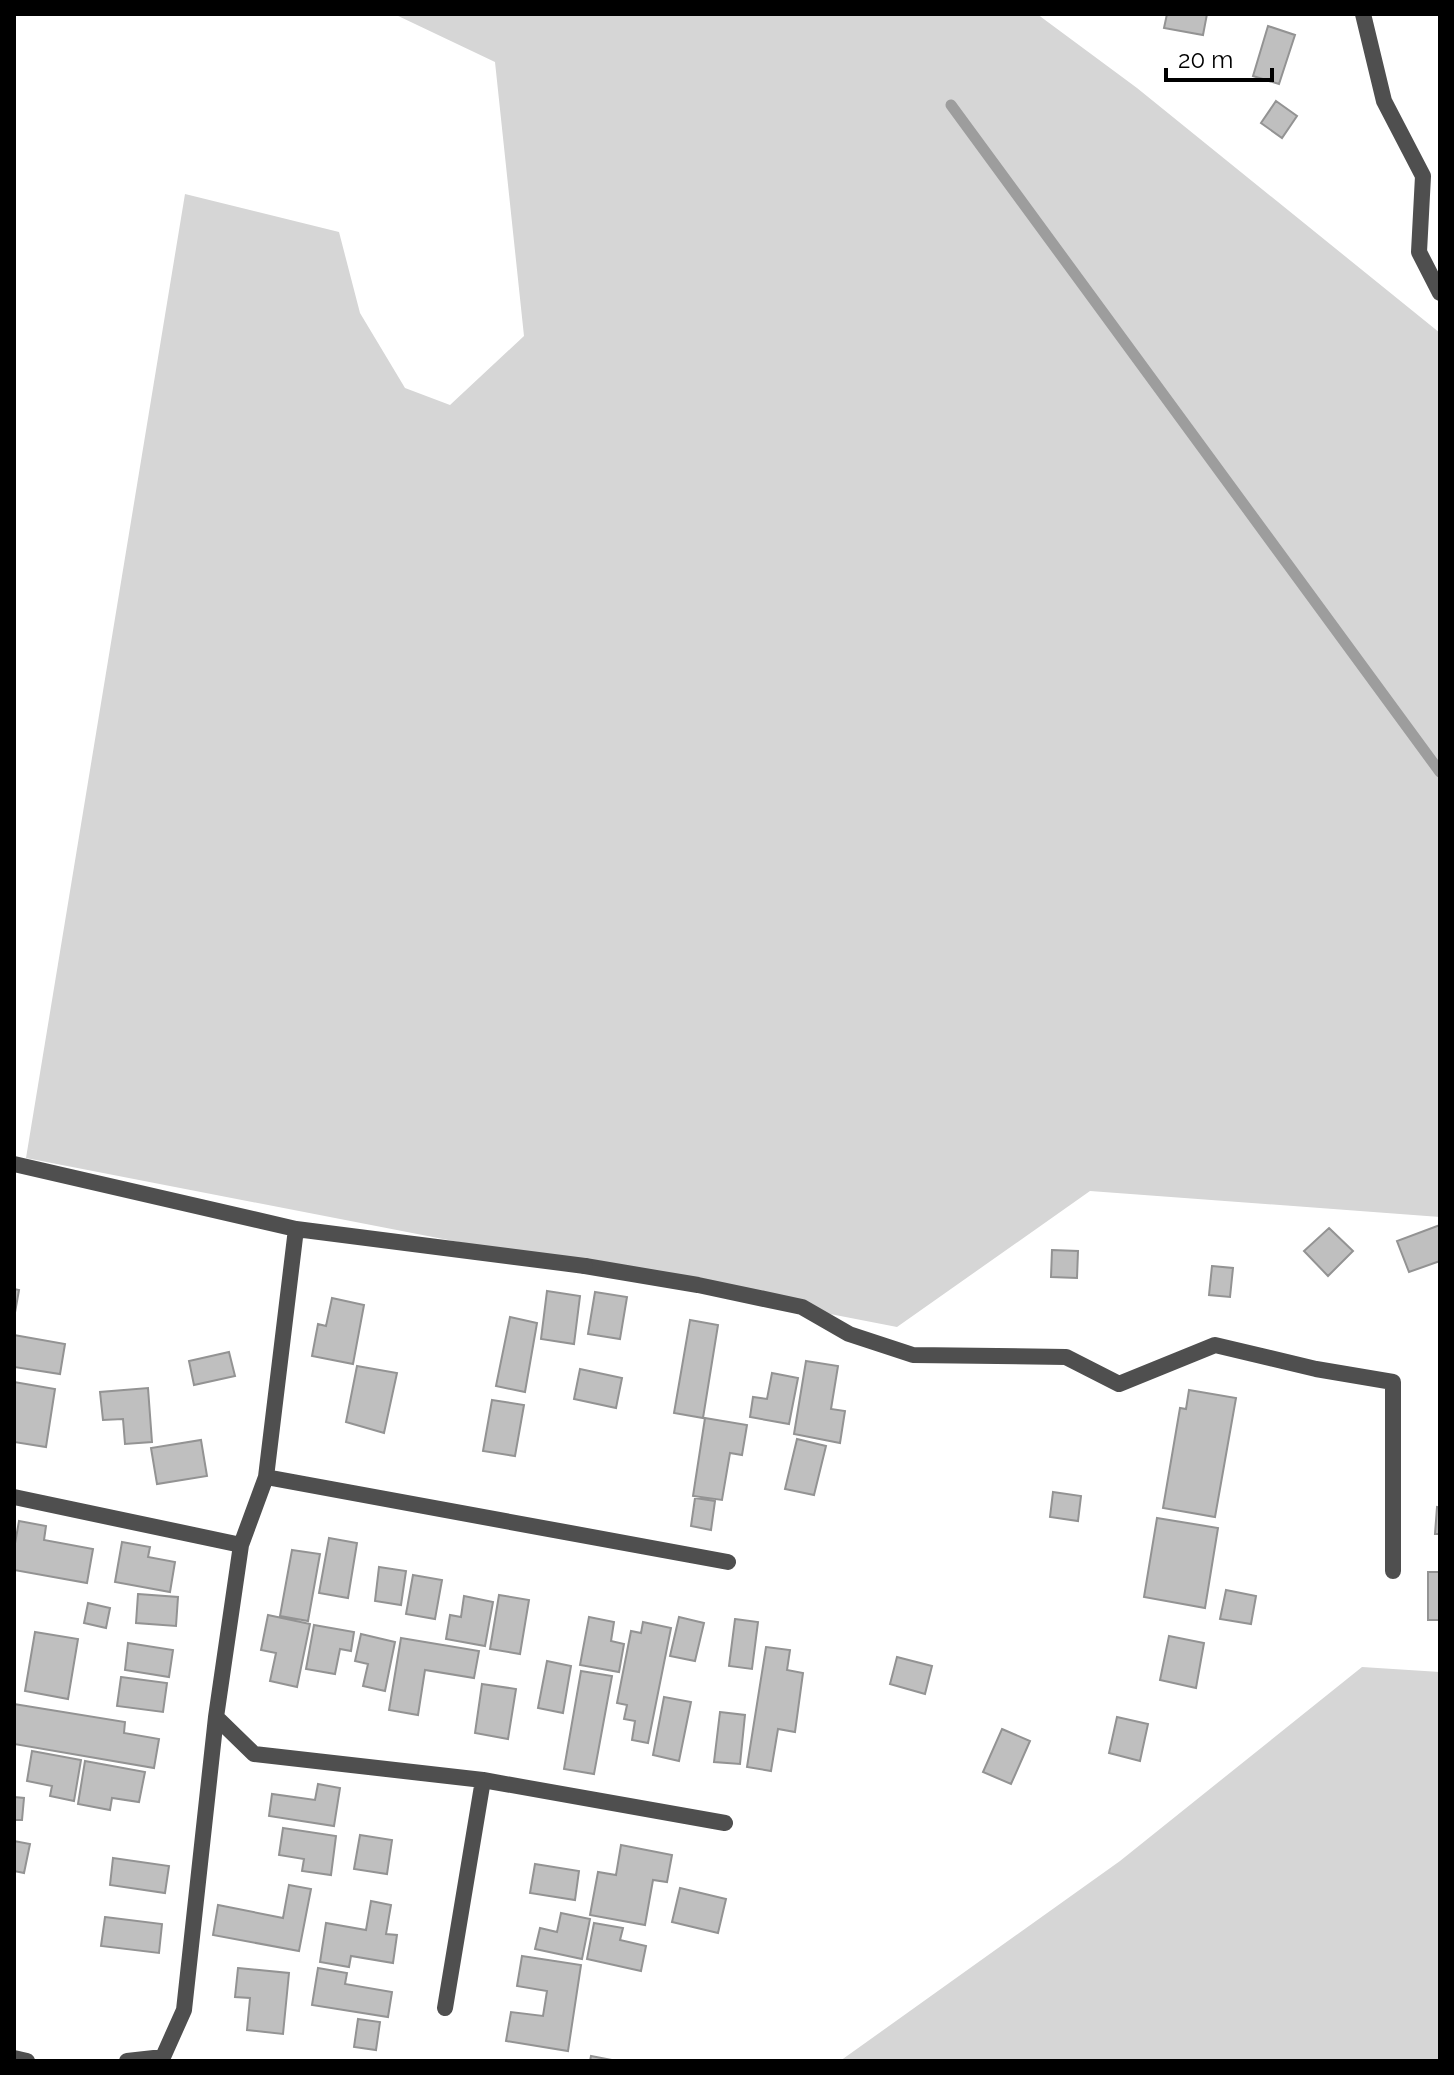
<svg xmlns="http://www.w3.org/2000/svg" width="1454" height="2075" viewBox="0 0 1454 2075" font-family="Raleway,sans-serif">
  <rect width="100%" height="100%" fill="#fff"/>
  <path fill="#d6d6d6" d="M394 14H1037L1137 88 1440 333V1217L1090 1191 897 1327 26 1158 185 194 339 232 360 313 405 388 450 405 524 336 495 62Z
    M1362 1667 1440 1672V2061H840L1120 1861Z"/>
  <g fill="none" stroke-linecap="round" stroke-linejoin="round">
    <path stroke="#9d9d9d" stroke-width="11" d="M951 105 1440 772"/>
  </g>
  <path fill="#bfbfbf" stroke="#939393" stroke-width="2" d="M1167 14H1207L1203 35 1164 28Z
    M1268 26 1295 35 1279 84 1253 76Z
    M1276 101 1297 116 1282 138 1261 123Z
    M1440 1225V1261L1409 1272 1397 1241Z
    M1329 1228 1353 1251 1328 1276 1304 1251Z
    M1052 1250 1078 1251 1077 1278 1051 1277Z
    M1212 1266 1233 1268 1230 1297 1209 1295Z
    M14 1289 19 1290 14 1318Z
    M547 1291 580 1296 574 1344 541 1339Z
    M595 1292 627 1297 620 1339 588 1334Z
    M332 1298 364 1305 353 1364 312 1356 318 1324 326 1326Z
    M510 1317 537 1323 525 1392 496 1386Z
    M690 1320 718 1325 703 1418 674 1413Z
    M14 1335 65 1344 60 1374 14 1367Z
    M229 1352 235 1376 194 1385 189 1361Z
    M806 1361 838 1366 831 1409 845 1411 840 1443 794 1434Z
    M357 1366 397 1373 384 1433 346 1422Z
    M580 1369 622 1378 616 1408 574 1399Z
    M772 1373 798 1378 789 1424 750 1417 753 1397 767 1399Z
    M14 1382 55 1389 46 1447 14 1442Z
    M148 1388 152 1442 125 1444 123 1419 103 1420 100 1392Z
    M1189 1390 1236 1398 1215 1517 1163 1508 1180 1408 1186 1409Z
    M492 1400 524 1405 515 1456 483 1451Z
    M705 1418 747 1425 742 1455 730 1453 722 1500 693 1496Z
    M797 1439 826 1446 814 1495 785 1489Z
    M201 1440 207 1476 157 1484 151 1448Z
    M1053 1492 1081 1496 1078 1521 1050 1517Z
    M695 1498 715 1501 711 1530 691 1526Z
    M1437 1507 1440 1508V1534H1435Z
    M1157 1518 1218 1528 1205 1608 1144 1597Z
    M19 1521 46 1526 44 1540 93 1549 87 1583 14 1570V1549Z
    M329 1538 357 1543 348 1598 319 1593Z
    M122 1542 150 1547 148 1557 175 1562 170 1592 115 1582Z
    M292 1550 320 1554 308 1621 280 1616Z
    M379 1567 406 1571 401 1605 375 1601Z
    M1428 1572H1440V1620H1428Z
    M413 1575 442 1580 435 1619 406 1614Z
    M1226 1590 1256 1596 1251 1624 1220 1619Z
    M138 1594 178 1597 176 1626 136 1623Z
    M499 1595 529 1600 520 1654 490 1649Z
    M464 1596 493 1602 485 1646 446 1639 450 1615 461 1617Z
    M88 1603 110 1608 106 1628 84 1623Z
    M268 1615 310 1624 297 1687 270 1681 276 1653 261 1650Z
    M589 1617 614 1622 611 1641 624 1644 619 1672 580 1665Z
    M679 1617 704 1623 695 1661 670 1656Z
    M735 1619 758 1622 752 1669 729 1666Z
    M643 1622 671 1628 648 1743 632 1740 635 1721 624 1719 627 1705 617 1703 631 1631 641 1633Z
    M314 1625 354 1632 351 1651 340 1649 335 1674 306 1669Z
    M35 1632 78 1639 68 1699 25 1691Z
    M361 1634 395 1642 385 1691 363 1686 368 1664 355 1661Z
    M1169 1636 1204 1643 1196 1688 1160 1680Z
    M401 1638 479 1651 474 1678 425 1670 418 1715 389 1710Z
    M128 1643 173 1650 169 1677 125 1670Z
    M766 1647 790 1650 787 1670 803 1673 795 1732 778 1729 771 1771 747 1767Z
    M897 1657 932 1666 925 1694 890 1684Z
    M547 1661 571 1666 563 1713 538 1708Z
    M581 1671 612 1676 594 1774 564 1769Z
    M121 1677 167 1683 163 1712 117 1706Z
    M482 1684 516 1689 508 1739 475 1733Z
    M664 1697 691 1702 679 1761 653 1755Z
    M14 1704 125 1722 124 1733 159 1739 154 1768 14 1744Z
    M720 1712 745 1715 740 1764 714 1762Z
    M1117 1717 1148 1724 1140 1761 1109 1753Z
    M1002 1729 1030 1741 1011 1784 983 1772Z
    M32 1751 81 1760 74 1801 50 1796 52 1786 27 1781Z
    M85 1761 145 1772 139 1802 112 1798 110 1810 78 1804Z
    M318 1784 340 1788 334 1826 269 1816 272 1794 315 1800Z
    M14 1797 24 1798 22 1820H14Z
    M283 1828 336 1836 331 1875 302 1871 304 1859 279 1855Z
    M360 1835 392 1840 387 1874 354 1869Z
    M14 1841 30 1844 24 1873 14 1871Z
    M621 1845 672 1855 667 1882 653 1880 645 1925 590 1915 598 1872 616 1875Z
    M113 1858 169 1866 165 1893 110 1885Z
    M535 1864 579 1871 575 1900 530 1893Z
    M289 1885 311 1889 299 1951 213 1935 218 1905 283 1918Z
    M680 1888 726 1899 718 1933 672 1922Z
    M371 1901 391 1905 386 1934 397 1935 393 1963 351 1956 349 1967 320 1962 326 1923 366 1930Z
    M561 1913 590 1919 582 1959 535 1949 540 1928 557 1932Z
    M105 1917 162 1924 159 1953 101 1946Z
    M594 1923 623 1928 620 1940 646 1946 641 1971 587 1959Z
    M522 1956 581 1965 568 2051 506 2041 511 2012 543 2016 547 1991 517 1986Z
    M238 1968 289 1973 283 2034 247 2030 250 1998 235 1997Z
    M318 1968 347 1973 345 1984 392 1992 388 2017 312 2005Z
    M358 2019 380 2022 376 2050 354 2047Z
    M591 2056 617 2061H590Z"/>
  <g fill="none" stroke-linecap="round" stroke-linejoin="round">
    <path stroke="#4f4f4f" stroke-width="16" d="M585 1266 698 1285 802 1307 849 1334 913 1355 1066 1357 1119 1384 1215 1345 1316 1369 1393 1382V1571"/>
    <path stroke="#4f4f4f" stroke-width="16" d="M1363 14 1384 101 1423 176 1419 252 1440 293
      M14 1164 296 1229 266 1477 241 1545 14 1497
      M296 1229 585 1266
      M266 1477 728 1562
      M241 1545 216 1717 254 1754 483 1780 725 1823
      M445 2008 483 1780
      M14 2058 27 2061
      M127 2061 163 2057 184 2010 216 1717"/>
  </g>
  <rect width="1454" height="2075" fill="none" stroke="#000000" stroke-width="32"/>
  <path d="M1166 68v12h106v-12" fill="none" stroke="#000000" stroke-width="4"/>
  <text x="1178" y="68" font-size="24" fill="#000000" stroke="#ffffff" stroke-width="6" paint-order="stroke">20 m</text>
</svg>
